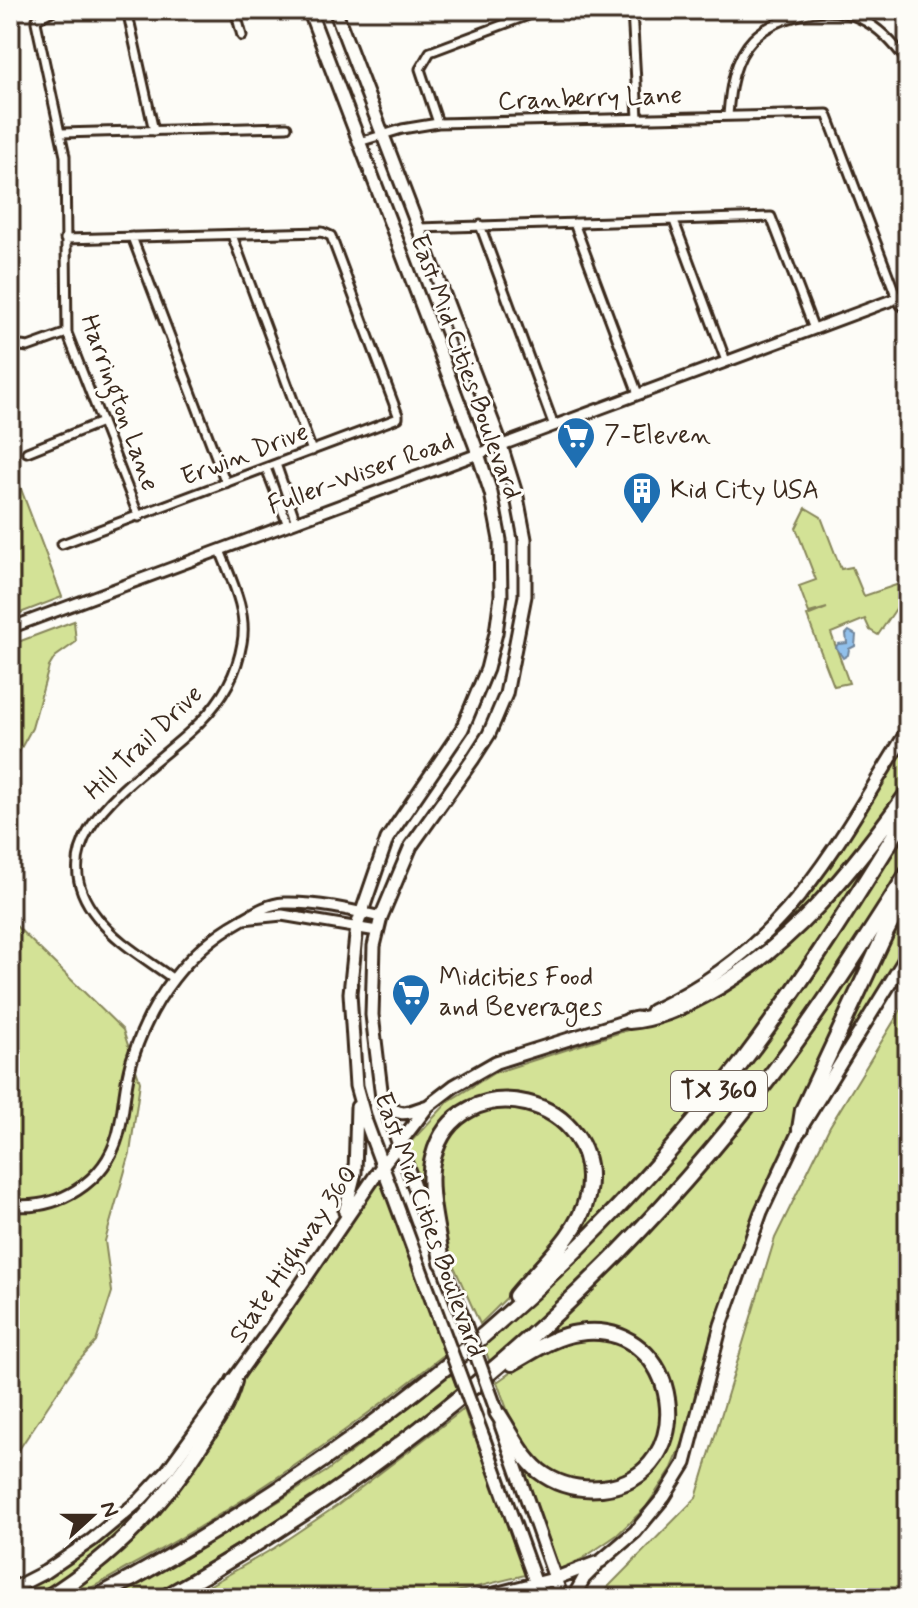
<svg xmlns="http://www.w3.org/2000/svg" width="918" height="1608" viewBox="0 0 918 1608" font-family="Mynerve,sans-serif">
  <rect width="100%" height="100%" fill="#fdfcf7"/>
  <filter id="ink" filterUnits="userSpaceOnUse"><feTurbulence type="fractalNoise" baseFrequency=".0125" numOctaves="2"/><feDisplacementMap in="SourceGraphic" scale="16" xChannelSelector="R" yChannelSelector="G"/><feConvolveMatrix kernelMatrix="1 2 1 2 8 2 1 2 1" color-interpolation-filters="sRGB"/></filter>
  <g filter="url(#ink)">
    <path fill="#d3e296" stroke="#87865a" stroke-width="2" d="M10 129C22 176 20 282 10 329Z
      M10 460 62 597 10 617Z
      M806 508 821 517 841 569 852 567 864 596 908 581V591L878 635 870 630 865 619 831 633 849 683 834 686 807 616 827 608 809 613 799 586 816 580 796 528Z
      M74 621 76 642 55 657 49 667 32 728 10 768V645Z
      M908 739V785L857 856 814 906 726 978 724 975C808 912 853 826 908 739Z
      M908 821V862L808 1015 730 1119 657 1204 529 1330 490 1363 484 1346 559 1277 653 1178Z
      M876 842 878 845C827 925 778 1004 719 1078 668 1142 612 1201 555 1260L588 1206 575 1122C540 1087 496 1083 455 1110L457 1113 428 1191 421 1193 406 1147 449 1101 494 1073 643 1025 753 969Z
      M908 900V946L828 1072Z
      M10 920 123 1030 140 1082 130 1153 105 1241 112 1292 96 1342 76 1364 10 1463Z
      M881 928 739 1255 720 1314 692 1421 672 1468 646 1507 617 1535 582 1559 560 1569 519 1461 523 1459 572 1491 650 1467 671 1391 614 1330 586 1327 554 1335 550 1331C616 1267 680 1203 738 1132 790 1067 836 998 881 928Z
      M908 998V1598H605L603 1592 696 1498 775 1238 830 1126Z
      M486 1107C528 1109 553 1105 574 1147 582 1162 585 1183 580 1200 570 1240 509 1295 480 1324L451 1260 436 1188 437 1160 457 1125Z
      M381 1179 445 1354C347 1432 246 1504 136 1563 111 1576 82 1598 53 1598L117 1550 239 1387 275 1329Z
      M601 1336C611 1340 626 1343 634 1351 716 1419 608 1537 535 1459 516 1438 507 1409 497 1382L536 1354 567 1339Z
      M452 1374 458 1391 370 1459 318 1494 187 1576 147 1598H112L244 1523 327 1471Z
      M464 1409 474 1438 478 1439 527 1572 525 1575 432 1598H188L274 1548 338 1505Z
      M184 1457 146 1508 100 1552 66 1576 62 1582 38 1598H10V1595L93 1546 129 1517Z"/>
    <path fill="#91c0eb" stroke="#6f8499" stroke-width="2" d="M849 631 856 635 855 646 849 649 848 655 843 658 836 647 838 644 847 643 846 634Z"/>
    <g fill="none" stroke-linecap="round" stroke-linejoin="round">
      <g stroke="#3b2a1e" stroke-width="13">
        <path id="minor" d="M54 10 37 19 36 22 65 156 67 333 139 517
          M127 10 154 131
          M235 10 242 36
          M632 10 638 118
          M728 115C730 88 734 59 753 39 765 27 781 20 797 16 847 1 880 23 908 63
          M438 123 420 69 430 52 542 10
          M61 133 287 127
          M359 142 402 129 438 123 827 114 897 298 901 305 908 309
          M674 221 726 361
          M574 223 638 394
          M480 225 554 426
          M419 228 771 217 814 329
          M232 235 312 451
          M132 237 226 483
          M21 346 28 347 67 333
          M27 452 102 422
          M276 464 296 522
          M266 468 288 525
          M62 544 398 418V415L331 236 322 232 65 239
          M172 978C146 959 116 942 97 917 30 834 153 771 200 722 222 700 237 674 242 643 248 611 231 579 220 550"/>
      </g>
      <g stroke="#3b2a1e" stroke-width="15">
        <path id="tertiary" d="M10 628 908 294
          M243 919 282 915 377 931
          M10 1205C58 1211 105 1182 118 1135 125 1109 124 1082 133 1057 151 1000 188 950 240 921 254 913 267 904 284 903 316 902 351 910 381 917"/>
      </g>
      <g stroke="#3b2a1e" stroke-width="17">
        <path id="secondary" d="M309 10 475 445 491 493 500 540 501 596 496 633 487 669 462 729 387 839 357 926 350 993 356 1086 366 1122 433 1303
          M335 10 498 436 517 497 525 539V596L506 694 489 734 473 759 411 846 381 917 374 946 372 1015 382 1098 433 1238
          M652 1011C788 947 832 851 908 730
          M387 1103C401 1120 410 1111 428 1106
          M345 1212 355 1173 357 1107
          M440 1258 454 1294
          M501 1425 562 1598
          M483 1437 541 1598
          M10 1590 45 1572 92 1540 140 1500 167 1471 272 1327 382 1166 428 1106 454 1086 496 1062 636 1018
          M479 1598 554 1579 601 1561 635 1532 664 1497 685 1463 721 1325 761 1212 800 1129 908 954
          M573 1598 584 1578 596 1566"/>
      </g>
      <g stroke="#3b2a1e" stroke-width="20">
        <path id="motorway" d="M629 1021C656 1019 680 1008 704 995 792 948 850 872 908 793
          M800 1129 803 1110 886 932 908 890
          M442 1262C438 1232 425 1187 433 1158 457 1061 608 1096 587 1197 578 1236 540 1266 516 1296
          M497 1412C510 1431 521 1456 539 1471 558 1486 579 1490 602 1488 703 1477 683 1317 578 1333 554 1336 532 1352 512 1363
          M47 1598C111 1558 163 1505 203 1441 216 1422 228 1404 234 1381
          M96 1598C347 1464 565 1292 740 1065 801 985 855 899 908 813
          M164 1598C408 1462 622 1279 787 1054 830 996 869 934 908 873"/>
      </g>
      <use href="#minor" stroke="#fdfcf7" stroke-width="7"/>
      <use href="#tertiary" stroke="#fdfcf7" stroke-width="9"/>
      <use href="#secondary" stroke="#fdfcf7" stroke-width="11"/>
      <use href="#motorway" stroke="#fdfcf7" stroke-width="14"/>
      <g stroke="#3b2a1e" stroke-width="17" stroke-linecap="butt">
        <path id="secondary-bridge" d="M454 1294 497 1412
          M433 1303 483 1437"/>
      </g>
      <use href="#secondary-bridge" stroke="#fdfcf7" stroke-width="11"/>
    </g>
  </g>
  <defs>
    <g id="supermarket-pin" transform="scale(2)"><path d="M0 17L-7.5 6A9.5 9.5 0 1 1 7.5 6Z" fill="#1f6fb2" stroke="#fdfcf7"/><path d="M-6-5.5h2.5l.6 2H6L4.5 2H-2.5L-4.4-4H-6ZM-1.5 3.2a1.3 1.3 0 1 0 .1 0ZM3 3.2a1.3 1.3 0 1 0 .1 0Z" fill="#fff"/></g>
    <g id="building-pin" transform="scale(2)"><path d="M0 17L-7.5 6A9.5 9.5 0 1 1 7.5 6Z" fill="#1f6fb2" stroke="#fdfcf7"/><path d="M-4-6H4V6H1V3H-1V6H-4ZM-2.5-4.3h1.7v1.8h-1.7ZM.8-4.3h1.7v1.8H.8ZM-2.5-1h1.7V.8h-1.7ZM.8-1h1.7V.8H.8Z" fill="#fff"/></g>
  </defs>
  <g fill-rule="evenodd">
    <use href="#supermarket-pin" x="576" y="436"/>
    <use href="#building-pin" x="642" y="491"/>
    <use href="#supermarket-pin" x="411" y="993"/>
  </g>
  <g text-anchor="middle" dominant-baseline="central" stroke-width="6" stroke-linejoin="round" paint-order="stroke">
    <rect fill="#fdfcf7" stroke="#75695f" stroke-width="2" x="671" y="1071" width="96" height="40" rx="6"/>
    <g font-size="24" font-weight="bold" fill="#3b2a1e">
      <text x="719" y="1091">TX 360</text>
    </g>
    <g font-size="26" fill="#3b2a1e" stroke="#fdfcf7">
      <text transform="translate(590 99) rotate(-2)">Cranberry Lane</text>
      <text transform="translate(465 367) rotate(70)">East Mid Cities Boulevard</text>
      <text transform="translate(119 403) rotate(70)">Harrington Lane</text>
      <text transform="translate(245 455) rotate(-21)">Erwin Drive</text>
      <text transform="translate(361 474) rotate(-20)">Fuller-Wiser Road</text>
      <text transform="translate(144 743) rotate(-44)">Hill Trail Drive</text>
      <text transform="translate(429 1225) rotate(70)">East Mid Cities Boulevard</text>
      <text transform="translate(294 1255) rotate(-56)">State Highway 360</text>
    </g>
    <g font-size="26" fill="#3b2a1e" stroke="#fdfcf7" text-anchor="start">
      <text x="604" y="436">7-Eleven</text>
      <text x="670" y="491">Kid City USA</text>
      <text x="439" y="978">Midcities Food<tspan x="439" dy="30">and Beverages</tspan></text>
    </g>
  </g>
  <rect width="918" height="1608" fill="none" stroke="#fdfcf7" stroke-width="40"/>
  <rect x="20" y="20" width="878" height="1568" fill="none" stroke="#3b2a1e" stroke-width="3" filter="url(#ink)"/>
  <g transform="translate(92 1516) rotate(69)" stroke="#fdfcf7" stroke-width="6" paint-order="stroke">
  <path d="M0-6L14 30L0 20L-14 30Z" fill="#3b2a1e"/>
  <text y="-12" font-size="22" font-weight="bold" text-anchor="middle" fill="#3b2a1e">N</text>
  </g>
</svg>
